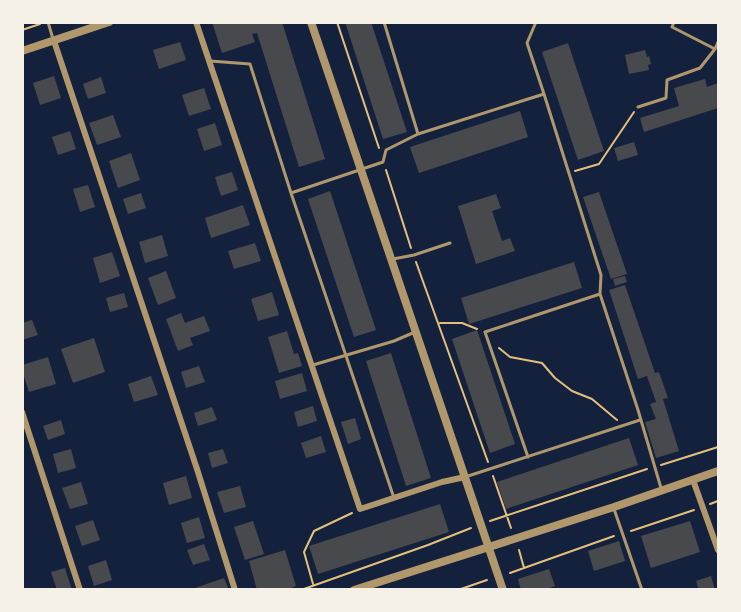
<svg xmlns="http://www.w3.org/2000/svg" width="741" height="612" viewBox="0 0 741 612" font-family="Ubuntu,sans-serif">
  <rect width="100%" height="100%" fill="#14213d"/>
  <path fill="#48494c" d="M212 22H282L325 159 299 167 257 33 252 34 255 42 222 53Z
    M345 22H371L407 132 383 139Z
    M180 42 186 60 159 69 153 50Z
    M568 43 604 151 578 160 542 52Z
    M645 50 647 57 649 56 651 64 648 65 649 70 629 74 625 55Z
    M54 76 61 98 40 105 33 83Z
    M101 77 106 93 88 99 83 84Z
    M705 79 707 87 718 83V108L644 132 640 118 679 106 674 88Z
    M204 88 211 109 189 116 182 95Z
    M520 111 528 137 419 173 410 147Z
    M113 115 121 137 97 145 89 123Z
    M215 123 222 145 204 151 197 129Z
    M70 131 76 149 58 155 52 137Z
    M634 142 638 155 618 161 614 148Z
    M131 153 140 180 118 188 109 161Z
    M232 172 238 190 221 196 215 177Z
    M88 185 95 207 80 212 73 189Z
    M330 191 376 330 354 337 308 199Z
    M599 192 627 274 611 279 583 197Z
    M141 193 146 208 128 214 123 199Z
    M496 194 501 208 492 211 502 241 510 238 515 251 476 264 458 206Z
    M243 205 250 225 211 238 205 218Z
    M162 235 168 256 145 263 139 242Z
    M255 243 261 261 234 269 228 251Z
    M112 252 120 276 100 283 93 258Z
    M574 262 582 288 469 324 461 298Z
    M166 271 176 298 158 305 148 278Z
    M625 276 627 282 615 286 613 279Z
    M625 285 655 373 659 372 668 398 663 399 679 451 656 458 645 422 656 419 650 404 656 402 647 376 638 379 609 290Z
    M272 292 279 315 258 321 251 299Z
    M124 293 128 307 110 312 106 298Z
    M181 313 185 323 204 316 210 331 190 338 193 345 178 351 166 319Z
    M32 320 38 335 22 340V323Z
    M477 330 515 444 490 453 452 339Z
    M287 331 294 354 298 353 302 366 279 373 268 337Z
    M94 338 105 372 73 383 61 349Z
    M391 353 431 478 406 486 366 361Z
    M48 357 56 384 29 392 22 370V365Z
    M199 366 205 382 186 388 181 372Z
    M302 373 307 391 280 399 275 381Z
    M151 376 158 395 134 402 128 384Z
    M313 406 317 421 298 427 294 412Z
    M212 407 217 420 198 426 194 413Z
    M355 418 361 439 348 444 341 422Z
    M61 420 65 434 48 440 43 426Z
    M321 436 326 452 306 458 301 443Z
    M629 438 638 465 506 509 497 482Z
    M71 449 76 468 58 473 53 454Z
    M223 449 228 463 212 468 208 453Z
    M186 476 192 498 169 505 163 483Z
    M81 482 88 504 70 509 62 488Z
    M240 486 246 507 224 513 217 492Z
    M440 504 449 532 318 574 309 546Z
    M199 517 205 538 187 543 181 523Z
    M93 520 100 540 82 546 75 526Z
    M253 521 264 554 245 560 234 527Z
    M690 521 700 552 651 568 641 536Z
    M619 541 625 561 594 571 588 551Z
    M204 544 210 560 193 565 187 550Z
    M285 550 296 586 286 590H257L249 561Z
    M106 560 112 580 94 586 88 566Z
    M65 568 72 590H57L51 572Z
    M549 569 555 586 545 590H521L518 579Z
    M711 576 715 590H699L696 581Z
    M224 578 229 590H192V589Z"/>
  <g fill="none" stroke-linecap="round" stroke-linejoin="round">
    <path stroke="#e5c07b" stroke-width="2" d="M337 22 379 148
      M22 30 40 24
      M386 170 411 248
      M575 171 599 164 634 112
      M416 262 488 462
      M440 323H462L477 329
      M499 348 510 357 542 363 555 378 572 391 592 399 617 420
      M661 465 718 447
      M493 476 511 528
      M710 504 718 501
      M490 521 647 469
      M631 531 694 510
      M519 550 524 568 614 536
      M510 573 524 568
      M313 584 304 552 314 531 352 513
      M301 590 428 545 471 528
      M458 590 487 580"/>
    <path stroke="#b1986c" stroke-width="3" d="M48 22 53 39
      M384 22 418 134
      M674 22 672 27 715 49 718 42
      M210 61 250 64 291 193 394 498
      M544 94 601 275 600 294 638 410 661 488
      M638 107 666 98 667 80 700 68 715 49
      M291 193 383 162 386 150 418 134 544 94 527 43 536 22
      M393 259 414 255 450 243
      M313 365 394 341 415 332
      M528 457 485 332 600 294
      M465 477 640 420
      M614 509 642 590"/>
    <path stroke="#b1986c" stroke-width="6" d="M196 22 360 509 442 482 465 477
      M54 41 197 469 235 590
      M22 412 80 590
      M693 480 718 550"/>
    <path stroke="#b1986c" stroke-width="8" d="M311 22 503 590
      M22 51 109 22
      M354 590 614 507 718 471"/>
  </g>
  <rect width="741" height="612" fill="none" stroke="#f6f1e7" stroke-width="48"/>
</svg>
